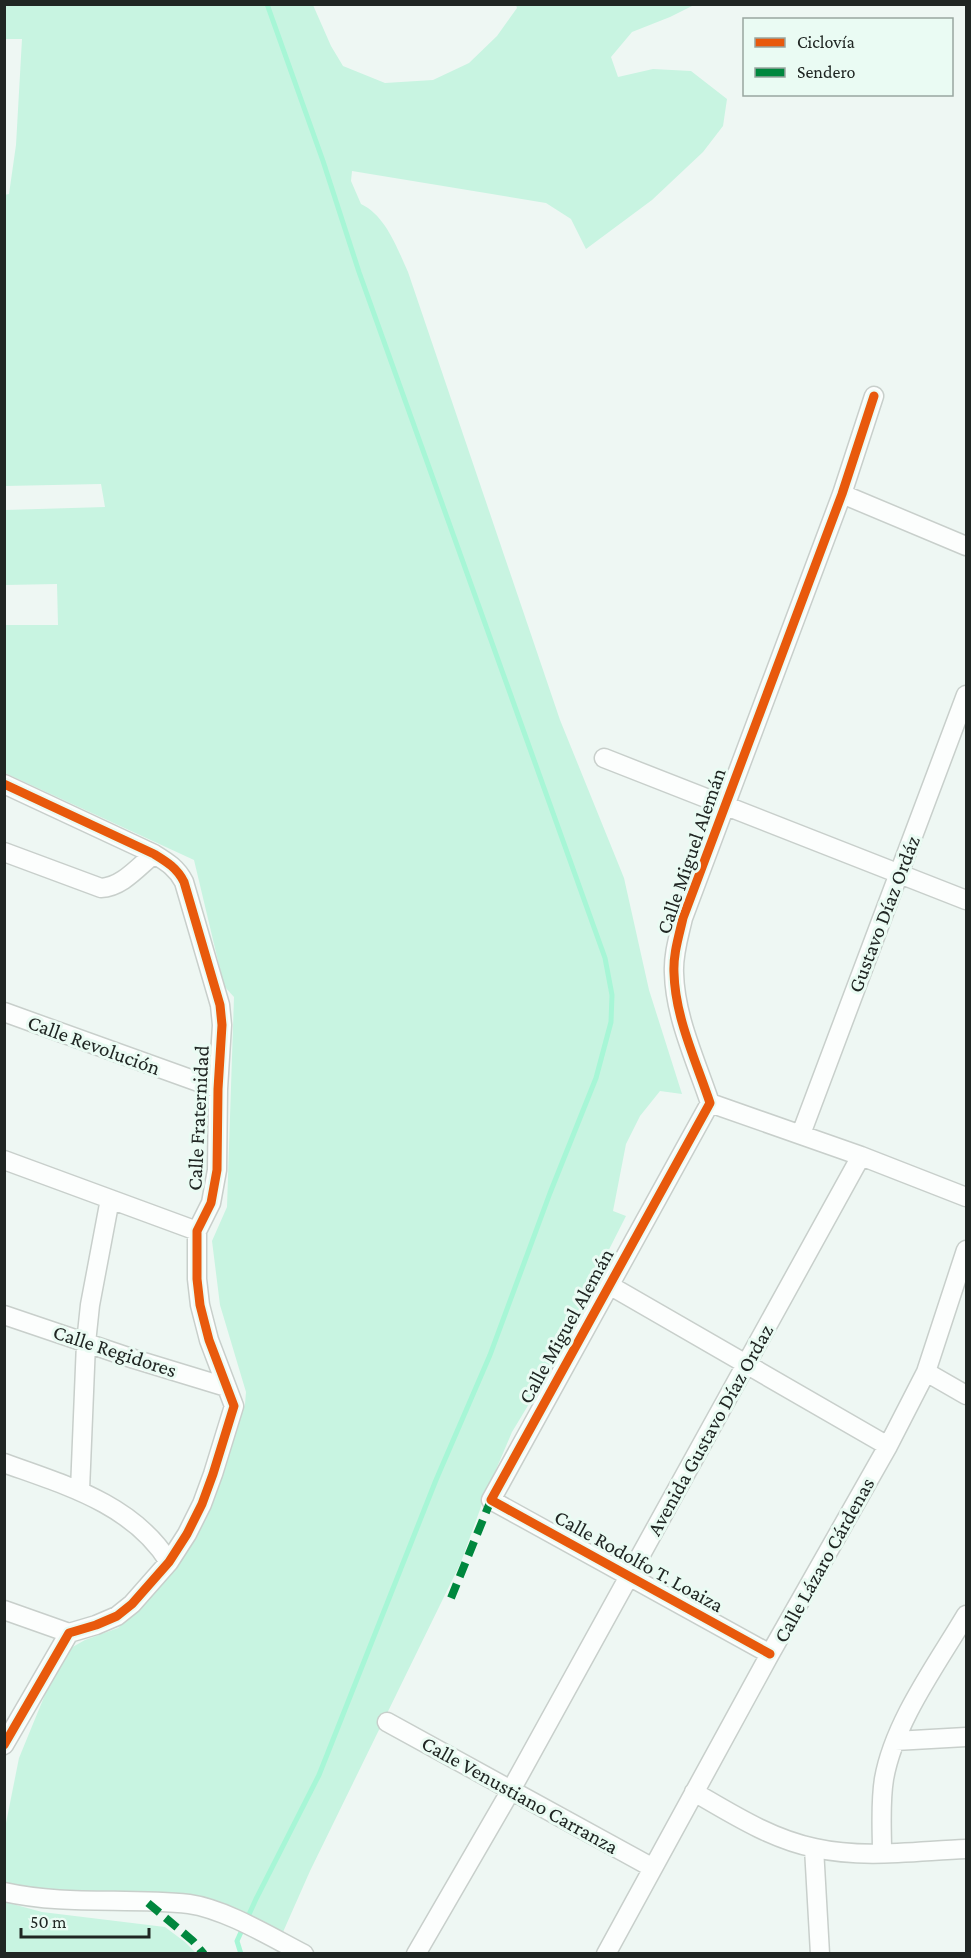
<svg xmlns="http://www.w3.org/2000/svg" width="971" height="1958" viewBox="0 0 971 1958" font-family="'Crimson Pro',serif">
  <rect width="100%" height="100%" fill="#eef7f3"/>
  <path fill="#c8f4e1" d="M5 5H313L331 46 343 66 385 83 433 80 469 63 497 36 517 8 516 5H694L670 17 632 32 611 57 618 77 653 69 691 71 727 99 723 126 703 152 652 200 586 249 571 219 546 203 352 171 351 181 361 204C386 216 397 248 408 272L560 720 624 878 649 990 682 1094 660 1091 640 1116 626 1144 613 1211 626 1216 541 1384 512 1432 486 1493 461 1562 310 1871 283 1932 246 1913 213 1903 82 1896 5 1884V1828L19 1758 51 1680 69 1649 85 1640 118 1628 147 1601 180 1562 198 1530 224 1466 245 1404 246 1392 220 1305 212 1241 227 1207 234 997 224 986 194 860 5 773V625H58L57 584 5 585V510L105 507 101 484 5 486 4 195 9 194 16 145 22 39H5Z
    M5 1902 42 1912 165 1927 185 1942 196 1953H5Z"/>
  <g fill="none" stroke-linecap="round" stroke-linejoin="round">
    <path stroke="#a7f6d6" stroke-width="5" d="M241 1954 237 1941 256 1899 319 1775 436 1480 490 1355 550 1193 596 1078 611 1022 612 995 605 958 359 272 323 161 267 4"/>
    <g stroke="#c8cfcb" stroke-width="21">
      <path id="minor" d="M842 494 966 546
        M604 758 966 900
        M4 784 154 854C167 862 177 868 184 882L220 1005 222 1025 218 1089 217 1170 211 1203 197 1231V1279L200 1305 209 1340 234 1406 213 1474 202 1504 187 1534 169 1562 132 1604 117 1616 96 1625 69 1633 4 1745
        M4 852 101 888C122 887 138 867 154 854
        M4 1012 218 1089
        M710 1103 861 1156 966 1197
        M801 1134 966 695
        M4 1160 197 1231
        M609 1285 888 1446
        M4 1315 134 1359 226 1387
        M926 1372 966 1395
        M4 1463C65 1485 133 1504 169 1562
        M80 1490 86 1343 90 1305 110 1199
        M4 1610 69 1633
        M770 1654 491 1500 710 1103C696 1061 675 1017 674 973 673 954 679 936 683 918L842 494 874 396
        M387 1722 653 1868
        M895 1741 966 1737
        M694 1792C732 1814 771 1839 815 1848 864 1859 917 1851 966 1849
        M814 1848 820 1954
        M882 1853C882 1828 880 1803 884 1779 894 1722 937 1664 966 1615
        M4 1892C67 1906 127 1897 189 1904 225 1909 271 1937 304 1954
        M416 1954 511 1790 861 1156
        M606 1954 770 1654 888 1446 926 1372 966 1250"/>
    </g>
    <use href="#minor" stroke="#fcfefd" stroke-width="18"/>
    <path stroke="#00873e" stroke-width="8" stroke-dasharray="15 8" stroke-linecap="butt" d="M451 1598 491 1500
      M148 1903 193 1941 204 1954"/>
    <g stroke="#eafbf3" stroke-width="13">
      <path id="cycleway" d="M4 784 154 854C167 862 177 868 184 882L220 1005 222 1025 218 1089 217 1170 211 1203 197 1231V1279L200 1305 209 1340 234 1406 213 1474 202 1504 187 1534 169 1562 132 1604 117 1616 96 1625 69 1633 4 1745
        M770 1654 491 1500 710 1103C696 1061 675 1017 674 973 673 954 679 936 683 918L842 494 874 396"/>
    </g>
    <use href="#cycleway" stroke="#e8590c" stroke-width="9"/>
  </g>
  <g text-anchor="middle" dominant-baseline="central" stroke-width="6" stroke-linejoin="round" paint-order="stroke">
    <g font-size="21" fill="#202623" stroke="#eafbf3">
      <text transform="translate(691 851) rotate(-71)">Calle Miguel Alemán</text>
      <text transform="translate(884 914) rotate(-69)">Gustavo Díaz Ordáz</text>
      <text transform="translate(94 1045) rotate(20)">Calle Revolución</text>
      <text transform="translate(198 1118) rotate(-87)">Calle Fraternidad</text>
      <text transform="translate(566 1326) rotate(-61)">Calle Miguel Alemán</text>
      <text transform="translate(115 1351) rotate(18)">Calle Regidores</text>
      <text transform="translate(710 1430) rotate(-61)">Avenida Gustavo Díaz Ordaz</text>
      <text transform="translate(824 1560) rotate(-61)">Calle Lázaro Cárdenas</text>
      <text transform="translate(639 1561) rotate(29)">Calle Rodolfo T. Loaiza</text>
      <text transform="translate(520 1795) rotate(29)">Calle Venustiano Carranza</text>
    </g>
  </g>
  <rect width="971" height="1958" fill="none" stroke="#202623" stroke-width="12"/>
  <rect x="743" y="18" width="210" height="78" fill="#eafbf3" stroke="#99a6a0" stroke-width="1.5"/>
  <rect x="755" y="38" width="30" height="9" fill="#e8590c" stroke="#99a6a0" stroke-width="1.5"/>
  <text x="797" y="48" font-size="18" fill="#202623">Ciclovía</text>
  <rect x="755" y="68" width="30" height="9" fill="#00873e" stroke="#99a6a0" stroke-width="1.5"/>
  <text x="797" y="78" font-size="18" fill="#202623">Sendero</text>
  <path d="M21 1928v9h128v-9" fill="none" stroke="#202623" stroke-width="3"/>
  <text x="30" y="1928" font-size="18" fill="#202623" stroke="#eafbf3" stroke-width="4.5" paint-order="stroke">50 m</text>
</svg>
